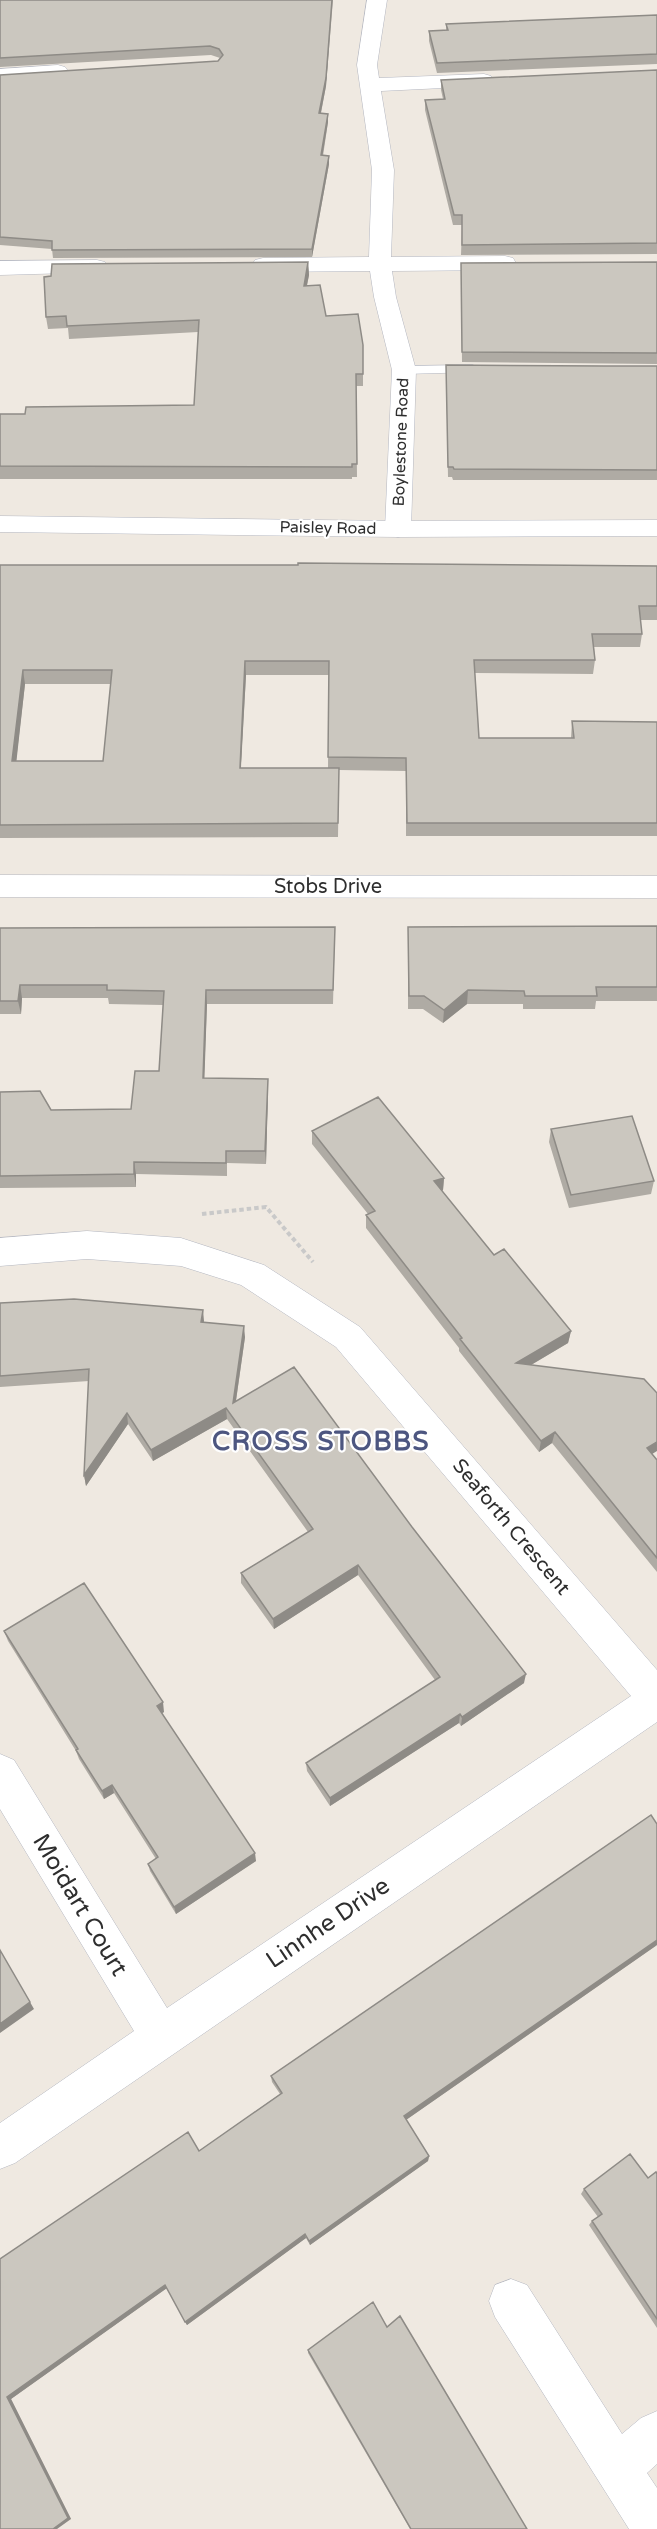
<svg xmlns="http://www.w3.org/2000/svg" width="657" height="2529" viewBox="0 0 657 2529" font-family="'Varela Round',sans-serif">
  <rect width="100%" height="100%" fill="#efe9e1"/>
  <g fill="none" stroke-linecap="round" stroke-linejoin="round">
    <g stroke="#b4b7c1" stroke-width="1">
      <path id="service" d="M473 365 480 369 478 372 404 374 397 370 404 366Z"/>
    </g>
    <g stroke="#b4b7c1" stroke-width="1">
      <path id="minor" d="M367 0H387L377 65 379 78 484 74 491 76 494 80 491 84 484 86 381 91 394 170 391 257 505 256 513 258 516 263 513 268 505 270 392 271 396 297 416 370 411 529 407 535 398 537 389 535 385 529 392 370 374 297 370 271 263 272 255 270 252 265 255 260 263 258 369 257 372 170 357 65Z
        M58 65 65 67 68 71 65 75 0 81V69Z
        M97 260 105 262 108 267 105 272 0 275V261Z
        M0 875 657 876V898L0 897Z
        M87 1231 181 1238 264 1265 360 1327 657 1670V1722L15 2163 0 2169V2123L134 2031 0 1809V1754L14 1760 167 2008 631 1696 336 1347 241 1285 181 1266 87 1259 0 1266V1238Z
        M511 2279 527 2285 622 2434 641 2418 657 2411V2464L647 2473 657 2488V2529H629L495 2317 489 2301 495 2285Z"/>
    </g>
    <g stroke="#b4b7c1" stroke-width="1">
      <path id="secondary" d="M0 516 398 521 657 520V536L398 537 0 532Z"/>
    </g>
    <path stroke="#c9c9c9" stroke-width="4" stroke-dasharray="4.5 3" stroke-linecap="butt" d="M202 1214 266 1207 313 1262"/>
    <use href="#service" fill="#fff" fill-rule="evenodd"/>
    <use href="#minor" fill="#fff" fill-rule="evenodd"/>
    <use href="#secondary" fill="#fff" fill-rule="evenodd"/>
  </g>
  <path fill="#afaba4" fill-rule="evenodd" d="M0 0H333L326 86 321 113 328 122 323 156 329 164 312 257 53 258 52 249 0 245V75L218 61 220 58 211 55 0 67Z
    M657 15V64L437 73 429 41V31H446V24Z
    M657 70V254L461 255 462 225H453L425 110V100L443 99 441 90V80Z
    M308 262 309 275 307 286 326 316 363 345V386H356L357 477H352V479H0V414H25L194 405 198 332 69 339 68 328 48 329 46 317Z
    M657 262V364L462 362 461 263Z
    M446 365 604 366H657V480H453L452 477H448Z
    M0 565 657 566V620H640L642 634 640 647H594L595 660 593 674 475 673 479 738H571L572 721 657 722V836H406V771L339 770 338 837 0 838ZM246 675H329L328 768H241ZM25 684H111L103 761H16Z
    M657 926V1001H596L595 1009H523V1004H467L443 1023 423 1009H408V927Z
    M335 927 333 1004H207L204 1078 268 1092 266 1164 227 1163V1176L136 1174V1187L0 1188V1092L51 1110 131 1109 159 1071 163 1005 109 1004 108 998H22L21 1014H0V928Z
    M551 1129 654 1181 651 1194 569 1208 549 1142Z
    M312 1131 444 1178 443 1190 442 1191 494 1255 571 1331 568 1343 531 1365 652 1454 657 1460V1572L552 1443 539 1452 459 1351V1348L366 1228V1215L368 1214 312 1144Z
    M0 1303 204 1322 245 1337 236 1401 524 1683 461 1726 459 1723 330 1806 307 1771 306 1763 435 1680 358 1575 274 1629 241 1583V1573L308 1532 227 1419 153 1461 128 1424 86 1486 84 1475 89 1381 0 1387Z
    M4 1631 164 1712 162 1713 256 1861 176 1914 150 1871 148 1864 156 1859 114 1793 104 1799 79 1759 76 1751 8 1641Z
    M657 1945 406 2120 429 2156 428 2161 310 2245 306 2238 187 2325 167 2288 11 2399 71 2519 0 2529V2259L199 2151 280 2094 272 2082 271 2076Z
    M657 2174V2328L589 2225 592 2221 598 2217 581 2194 584 2189 648 2178Z
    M387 2327 527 2529H410L308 2353V2350Z"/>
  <path fill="#8e8b86" d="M332 0 326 86 319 122V113Z
    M328 114V122L321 164V155Z
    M329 156V164L312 257V249Z
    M308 262 309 275 304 298V286Z
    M245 661 246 675 240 781V768Z
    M23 670 25 684 15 774 12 761Z
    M20 985 22 998 21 1014 18 1001Z
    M206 990 207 1004 204 1091 203 1078Z
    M468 990 467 1004 443 1023 444 1010Z
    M268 1079V1092L266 1164 265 1151Z
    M134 1162 136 1174V1187L134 1174Z
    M444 1178 443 1190 433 1194 434 1181Z
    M203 1310 204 1321 202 1334 201 1322Z
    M244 1326 245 1337 234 1414 233 1403Z
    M571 1331 568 1343 514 1375 516 1363Z
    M226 1408 227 1419 153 1461 151 1450Z
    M127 1413 128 1424 86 1486 84 1475Z
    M555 1432 552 1443 539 1452 541 1441Z
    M657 1442V1451L644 1459 647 1448Z
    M358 1565V1575L274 1629 273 1619Z
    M526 1674 524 1683 461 1726 462 1717Z
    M163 1702 164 1712 159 1715 157 1706Z
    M460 1714 459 1723 330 1806V1798Z
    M112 1785 114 1793 104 1799 102 1791Z
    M255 1853 256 1861 176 1914 174 1907Z
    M657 1940V1945L403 2122 404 2116Z
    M30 2002 34 2009 0 2033V2024Z
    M429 2156 428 2161 310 2245 309 2241Z
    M305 2234 306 2238 187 2325 185 2322Z
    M165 2285 167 2288 11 2399 71 2519 57 2529H53L7 2397Z"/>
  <path fill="#cbc7bf" stroke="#8e8b86" stroke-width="1.5" fill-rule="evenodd" d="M0 0H332L326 78 319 113 328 114 321 155 329 156 312 249 52 250V241L0 237V75L218 61 223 55 219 49 210 46 0 58Z
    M657 15V54L437 63 429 31 448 30 446 24Z
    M657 70V243L462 245V215H454L425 100 445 99 441 80Z
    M308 262 304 286 320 285 326 316 358 314 363 345V374H356L357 464H352V467L0 466V414H25L26 407 194 405 199 320 67 326 66 316 46 317 44 277 51 276 52 264Z
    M657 262V353L462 352 461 263Z
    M446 365 604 366H657V470L454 469 453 467H448Z
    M298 563 657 566V606H639L642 634H592L595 660H474L479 738H574L572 721 657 722V823H407L406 758 328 757 329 661H245L240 768H339L338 823 0 825V565H298ZM23 670H112L103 761H12Z
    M657 926V987H596L597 996H525L524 991 468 990 444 1010 424 996H409L408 927Z
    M335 927 333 990H206L203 1078 268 1079 265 1151H226V1163L134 1162V1174L0 1176V1092L40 1091 51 1110 131 1109 135 1071H159L164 991 107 990V985H20L18 1001H0V928Z
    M378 1097 444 1178 434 1181 494 1255 504 1249 571 1331 516 1363 644 1379 657 1393V1442L647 1448 657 1460V1558L555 1432 541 1441 460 1339 462 1338 366 1215 375 1211 312 1131Z
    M632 1116 654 1181 571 1195 551 1129Z
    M74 1299 203 1310 201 1322 244 1326 233 1403 294 1367 412 1527 526 1674 462 1717 460 1714 330 1798 306 1763 440 1677 358 1565 273 1619 241 1573 313 1529 226 1408 151 1450 127 1413 84 1475 89 1369 0 1376V1303Z
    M84 1583 163 1702 157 1706 255 1853 174 1907 148 1864 158 1857 112 1785 102 1791 76 1750 78 1749 4 1631Z
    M651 1815 657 1824V1940L404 2116 429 2156 309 2241 305 2234 185 2322 165 2285 7 2397 68 2518 53 2529H0V2259L188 2132 199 2151 282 2093 271 2076Z
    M0 1950 30 2002 0 2024Z
    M630 2154 648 2178 656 2172 657 2174V2319L592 2221 602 2214 584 2189Z
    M373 2302 387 2327 400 2316 527 2529H411L308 2350Z"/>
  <g text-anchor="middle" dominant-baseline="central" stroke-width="4.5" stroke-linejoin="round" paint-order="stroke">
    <g font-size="16" fill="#2e2e2e" stroke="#fff">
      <text transform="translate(401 442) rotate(-88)">Boylestone Road</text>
      <text transform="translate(328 528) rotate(1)">Paisley Road</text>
    </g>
    <g font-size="20" fill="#2e2e2e" stroke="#fff">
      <text x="328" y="887">Stobs Drive</text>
      <text transform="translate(511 1527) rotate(50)">Seaforth Crescent</text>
    </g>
    <g font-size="24" fill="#2e2e2e" stroke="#fff">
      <text transform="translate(80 1905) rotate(59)">Moidart Court</text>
      <text transform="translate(328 1923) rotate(-34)">Linnhe Drive</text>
    </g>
    <g font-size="26" font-weight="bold" letter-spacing="1.5" fill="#4d5680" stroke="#fff">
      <text x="321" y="1441">CROSS STOBBS</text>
    </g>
  </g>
</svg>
